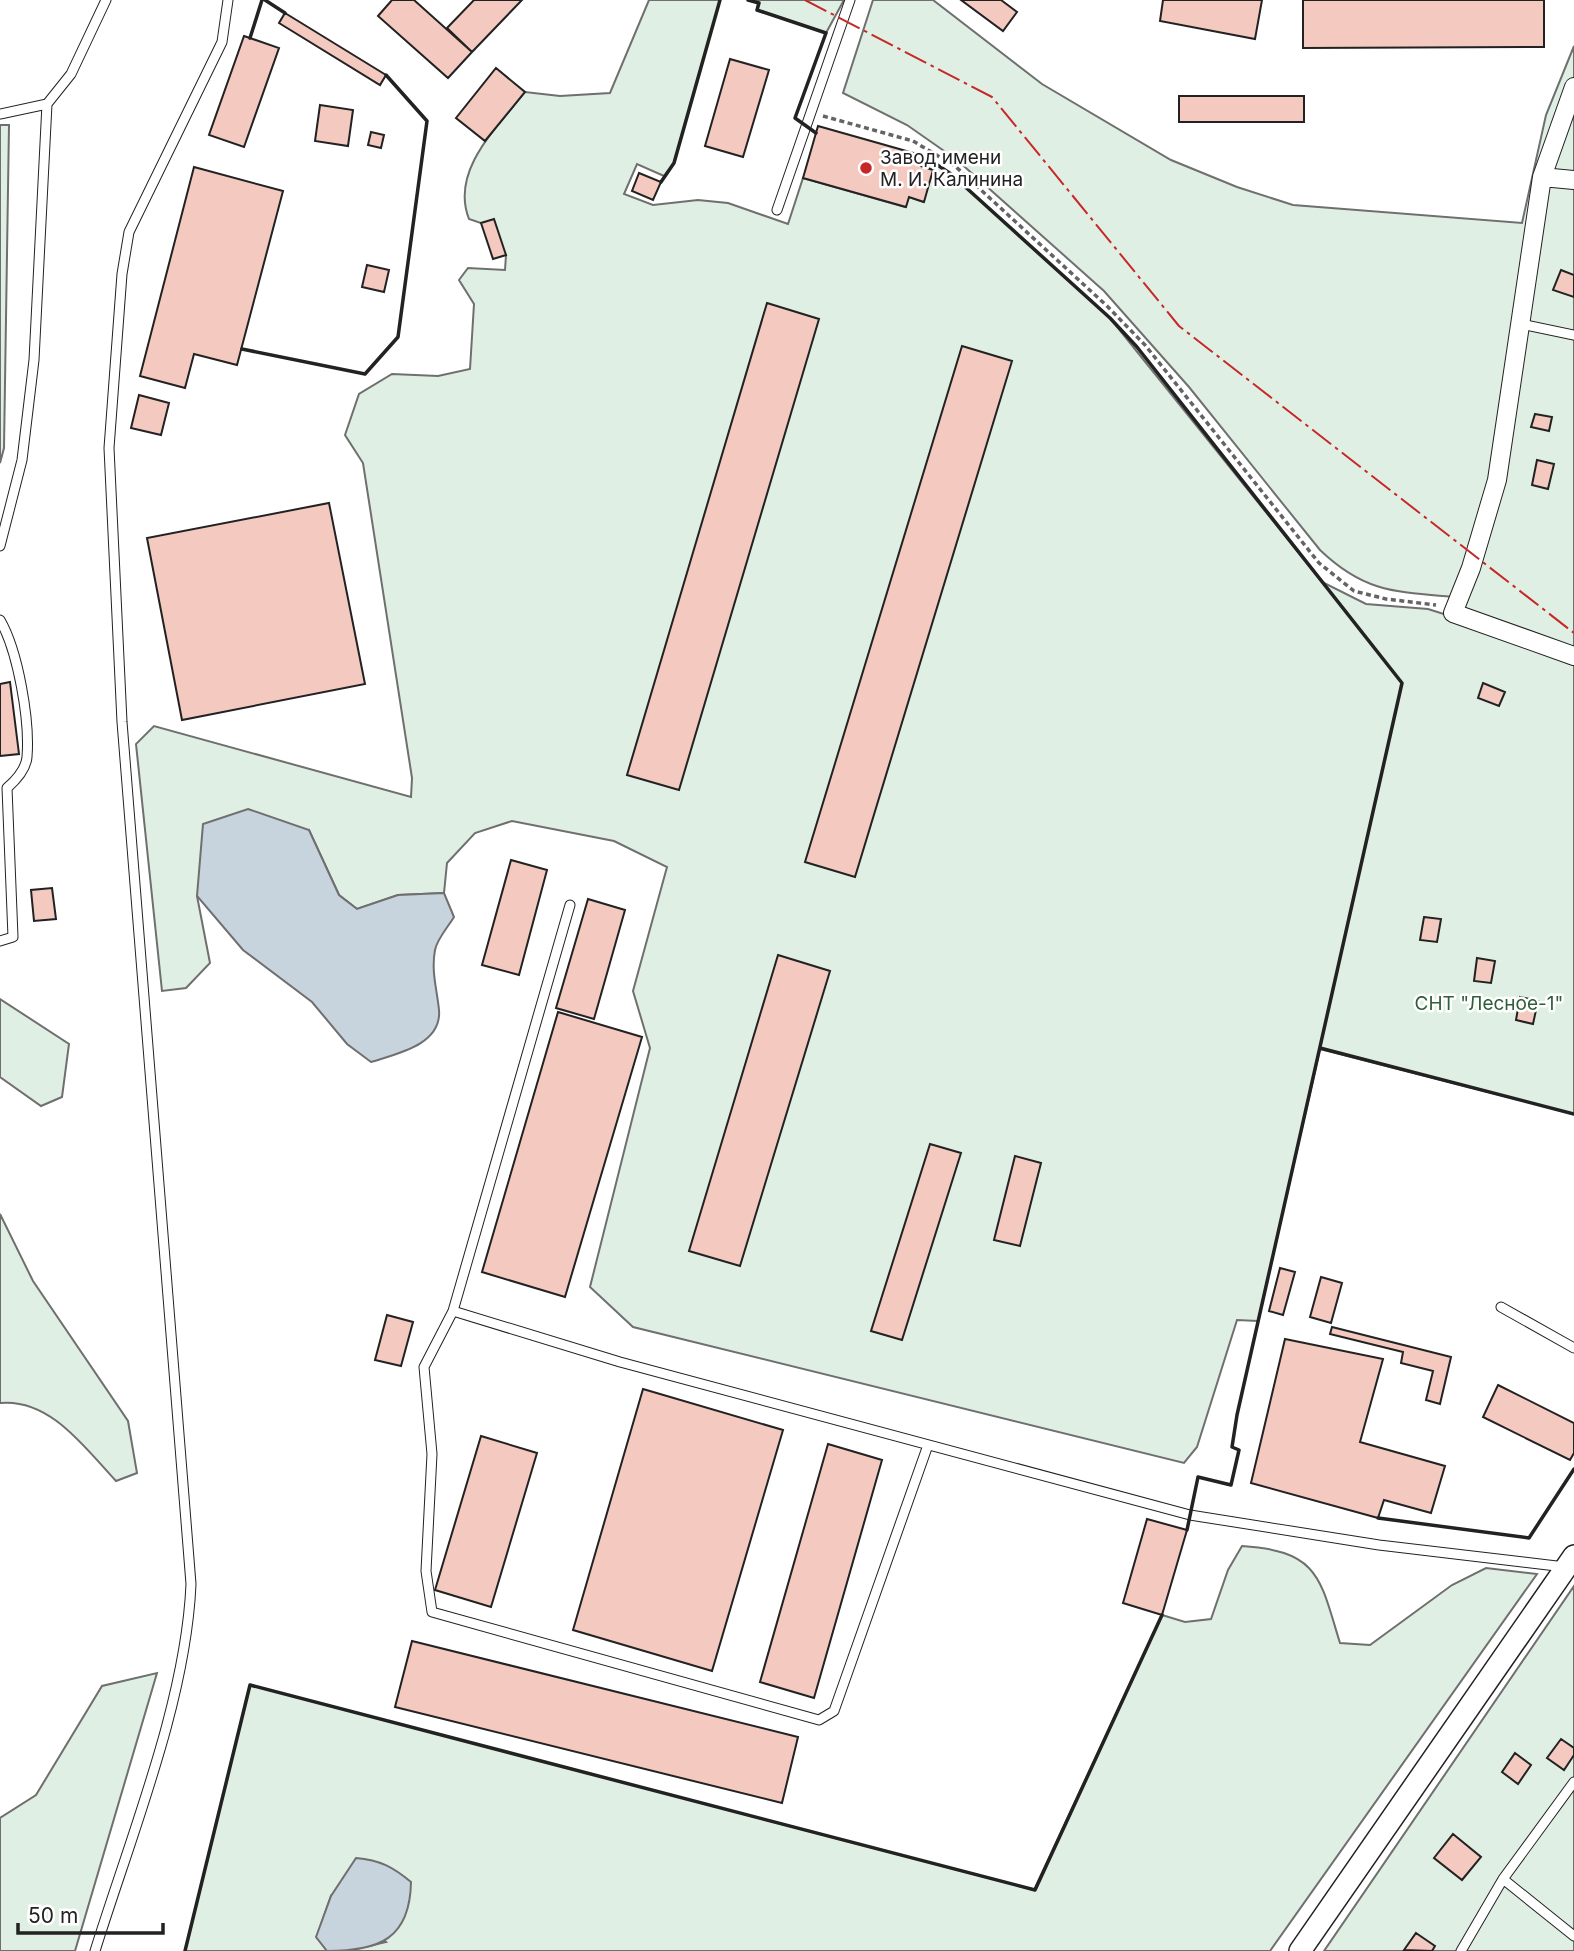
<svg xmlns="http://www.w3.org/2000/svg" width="1574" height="1951" viewBox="0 0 1574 1951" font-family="Inter,sans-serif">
  <rect width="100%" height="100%" fill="#fff"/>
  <path fill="#e0efe3" stroke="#6f6f6f" stroke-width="2" d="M649 0H720L674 163 664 176 637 164 624 194 653 205 698 200 728 203 788 224 803 178 905 207 909 197 923 202 933 170 921 166 924 156 951 174 1110 318 1322 582 1366 604 1428 609 1447 615 1456 597C1396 592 1365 593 1320 550L1189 387 1104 291 957 160 907 125 843 93 873 0H933L1042 84 1171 160 1237 187 1293 205 1522 223 1546 115 1574 46V1114L1320 1049 1258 1321 1237 1320 1197 1447 1184 1463 633 1327 590 1287 650 1048 633 991 667 867 614 841 512 821 475 833 447 863 444 893 398 895 357 909 339 895 309 830 197 896 210 963 186 988 162 991 136 744 154 726 411 797 412 778 363 463 345 435 359 394 392 374 438 376 470 369 474 304 459 280 468 268 505 270 506 255 481 223 469 219C450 171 497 127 525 92L560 96 610 93Z
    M748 0H844L826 33 757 10 758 3Z
    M0 125H9L4 448 0 463Z
    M0 999 69 1044 62 1097 41 1106 0 1077Z
    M0 1214 33 1281 128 1421 137 1473 116 1481C85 1448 50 1398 0 1403Z
    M1242 1546C1320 1551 1320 1579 1340 1643L1370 1645 1452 1585 1486 1568 1537 1574 1270 1951H348L386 1942 331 1896 317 1936 327 1951H185L250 1685 1034 1890 1162 1615 1185 1622 1211 1619 1228 1570Z
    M1574 1586V1951H1324Z
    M157 1673 75 1951H0V1818L36 1795 102 1686Z"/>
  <path fill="#c7d3dd" stroke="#6f6f6f" stroke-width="2" d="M248 809 309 830 339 895 357 909 398 895 444 893 454 917C448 927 437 939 435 950 431 972 437 989 439 1010 442 1045 396 1054 371 1062L347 1044 312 1002 243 950 197 896 203 824Z
    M356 1858C380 1860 393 1867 411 1882 410 1939 379 1951 327 1951L316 1937 331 1896Z"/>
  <path fill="#f3c9c0" stroke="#222" stroke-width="2" d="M392 0H414L472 52 448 78 378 16Z
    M474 0H522L472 52 447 28Z
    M961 0H1001L1017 12 1003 31Z
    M1163 0H1262L1255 39 1160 21Z
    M1303 0H1544V47L1303 48Z
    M285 13 386 75 380 85 279 23Z
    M244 36 279 48 244 147 209 135Z
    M730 59 769 70 743 157 705 146Z
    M496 68 525 92 485 141 456 118Z
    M1179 96H1304V122H1179Z
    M320 105 353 110 348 146 315 141Z
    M818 126 924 156 921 166 933 170 924 202 909 197 906 207 803 178Z
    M371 132 384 135 381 148 368 145Z
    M194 167 283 191 237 365 194 354 185 388 140 376Z
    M639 173 661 182 653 200 632 191Z
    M494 219 506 255 493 259 481 223Z
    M367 265 389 270 384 292 362 287Z
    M1561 270 1574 275V297L1553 290Z
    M767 303 819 319 679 790 627 775Z
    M962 346 1012 361 855 877 805 862Z
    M139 395 169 403 161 435 131 428Z
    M1535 414 1552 417 1549 431 1531 427Z
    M1537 460 1554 464 1548 489 1532 485Z
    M329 503 365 684 182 720 147 538Z
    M10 682 19 754 0 756V684Z
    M1483 683 1505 692 1499 706 1478 698Z
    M511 860 547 870 519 975 482 965Z
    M52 888 56 919 34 921 31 890Z
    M588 899 625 910 594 1019 556 1008Z
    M1424 917 1441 919 1437 942 1420 940Z
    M778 955 830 971 740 1266 689 1251Z
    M1477 958 1495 961 1491 983 1474 981Z
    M1520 997 1538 1001 1533 1024 1516 1020Z
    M558 1012 642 1037 565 1297 482 1272Z
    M930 1144 961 1153 902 1340 871 1331Z
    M1015 1156 1041 1163 1020 1246 994 1240Z
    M1280 1268 1295 1272 1283 1315 1269 1311Z
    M1321 1277 1342 1283 1331 1323 1310 1317Z
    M387 1315 413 1322 401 1366 375 1360Z
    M1332 1327 1451 1357 1440 1404 1426 1400 1433 1371 1401 1363 1403 1352 1330 1334Z
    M1285 1339 1383 1359 1360 1442 1445 1466 1431 1513 1384 1500 1378 1518 1251 1483Z
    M1498 1385 1574 1423V1453L1570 1460 1483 1417Z
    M643 1389 783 1430 712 1671 573 1630Z
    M481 1436 537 1453 491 1607 435 1590Z
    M828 1444 882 1460 814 1698 760 1682Z
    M1147 1519 1187 1530 1162 1615 1123 1603Z
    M412 1641 798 1737 782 1803 395 1707Z
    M1561 1739 1574 1748V1755L1564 1770 1547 1758Z
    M1515 1753 1531 1765 1518 1784 1502 1772Z
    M1453 1834 1481 1857 1462 1880 1434 1858Z
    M1416 1933 1435 1946 1432 1951 1404 1950Z"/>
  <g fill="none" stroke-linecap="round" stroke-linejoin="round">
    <g stroke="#222" stroke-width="11">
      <path id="service" d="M0 114 47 104 71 74 106 0
        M777 210 850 0
        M1521 324 1574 335
        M0 546 22 460 34 360 47 104
        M0 620C18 651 30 720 27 757 26 769 15 781 7 788L13 937 0 941
        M570 905 453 1311 424 1367 432 1454 426 1571 432 1612 819 1720 834 1711 928 1445
        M1501 1307 1574 1348
        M453 1311 620 1362 1190 1515 1379 1545 1565 1567
        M1503 1879 1574 1936
        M95 1951C130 1838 186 1702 191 1584L122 722 109 448 122 274 129 232 222 42 228 0
        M1461 1951 1503 1879 1574 1782"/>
    </g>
    <g stroke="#222" stroke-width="20">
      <path id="minor" d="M1574 87 1542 177 1497 480 1471 568 1453 613 1574 656
        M1542 177 1574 180"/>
    </g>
    <g stroke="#222" stroke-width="24">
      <path id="tertiary" d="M1300 1951 1574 1556"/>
    </g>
    <path stroke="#646464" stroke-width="3.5" stroke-dasharray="5 3.5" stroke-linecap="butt" d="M823 116 913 141 955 166 1107 306 1145 345 1319 563 1354 591 1386 599 1436 605"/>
    <use href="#service" stroke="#fff" stroke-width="9"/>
    <use href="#minor" stroke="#fff" stroke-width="18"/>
    <use href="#tertiary" stroke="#fff" stroke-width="21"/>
    <path stroke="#222" stroke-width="3.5" d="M265 0 285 13
      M748 0 759 3 757 10 826 33 795 118 816 133
      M250 38 262 0
      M924 156 951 174 1110 318 1137 347 1402 683 1237 1415 1232 1447 1239 1450 1231 1485 1198 1477 1187 1530
      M661 182 674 163 720 0
      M242 349 365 374 398 337 427 121 386 75
      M1320 1048 1574 1114
      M1378 1518 1529 1538 1574 1469
      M185 1951 250 1685 1035 1890 1162 1615"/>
    <path stroke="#c62828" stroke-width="2" stroke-dasharray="24 5 3.5 5" stroke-linecap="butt" d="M805 0 992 97 1179 326 1574 633"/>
  </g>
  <circle fill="#c62828" stroke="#fff" stroke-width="2.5" cx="866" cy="168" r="7"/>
  <g text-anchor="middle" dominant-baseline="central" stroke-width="5" stroke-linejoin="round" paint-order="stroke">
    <g font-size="19" fill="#222" stroke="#fff" text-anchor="start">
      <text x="880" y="157">Завод имени<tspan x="880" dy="22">М. И. Калинина</tspan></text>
    </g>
    <g font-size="19" fill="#2f5e38" stroke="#fff">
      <text x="1489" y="1003">СНТ "Лесное-1"</text>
    </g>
  </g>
  <path d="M18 1923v10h145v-10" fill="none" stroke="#222222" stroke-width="3.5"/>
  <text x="28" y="1923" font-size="21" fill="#222222" stroke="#ffffff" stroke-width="5" paint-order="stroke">50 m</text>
</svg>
